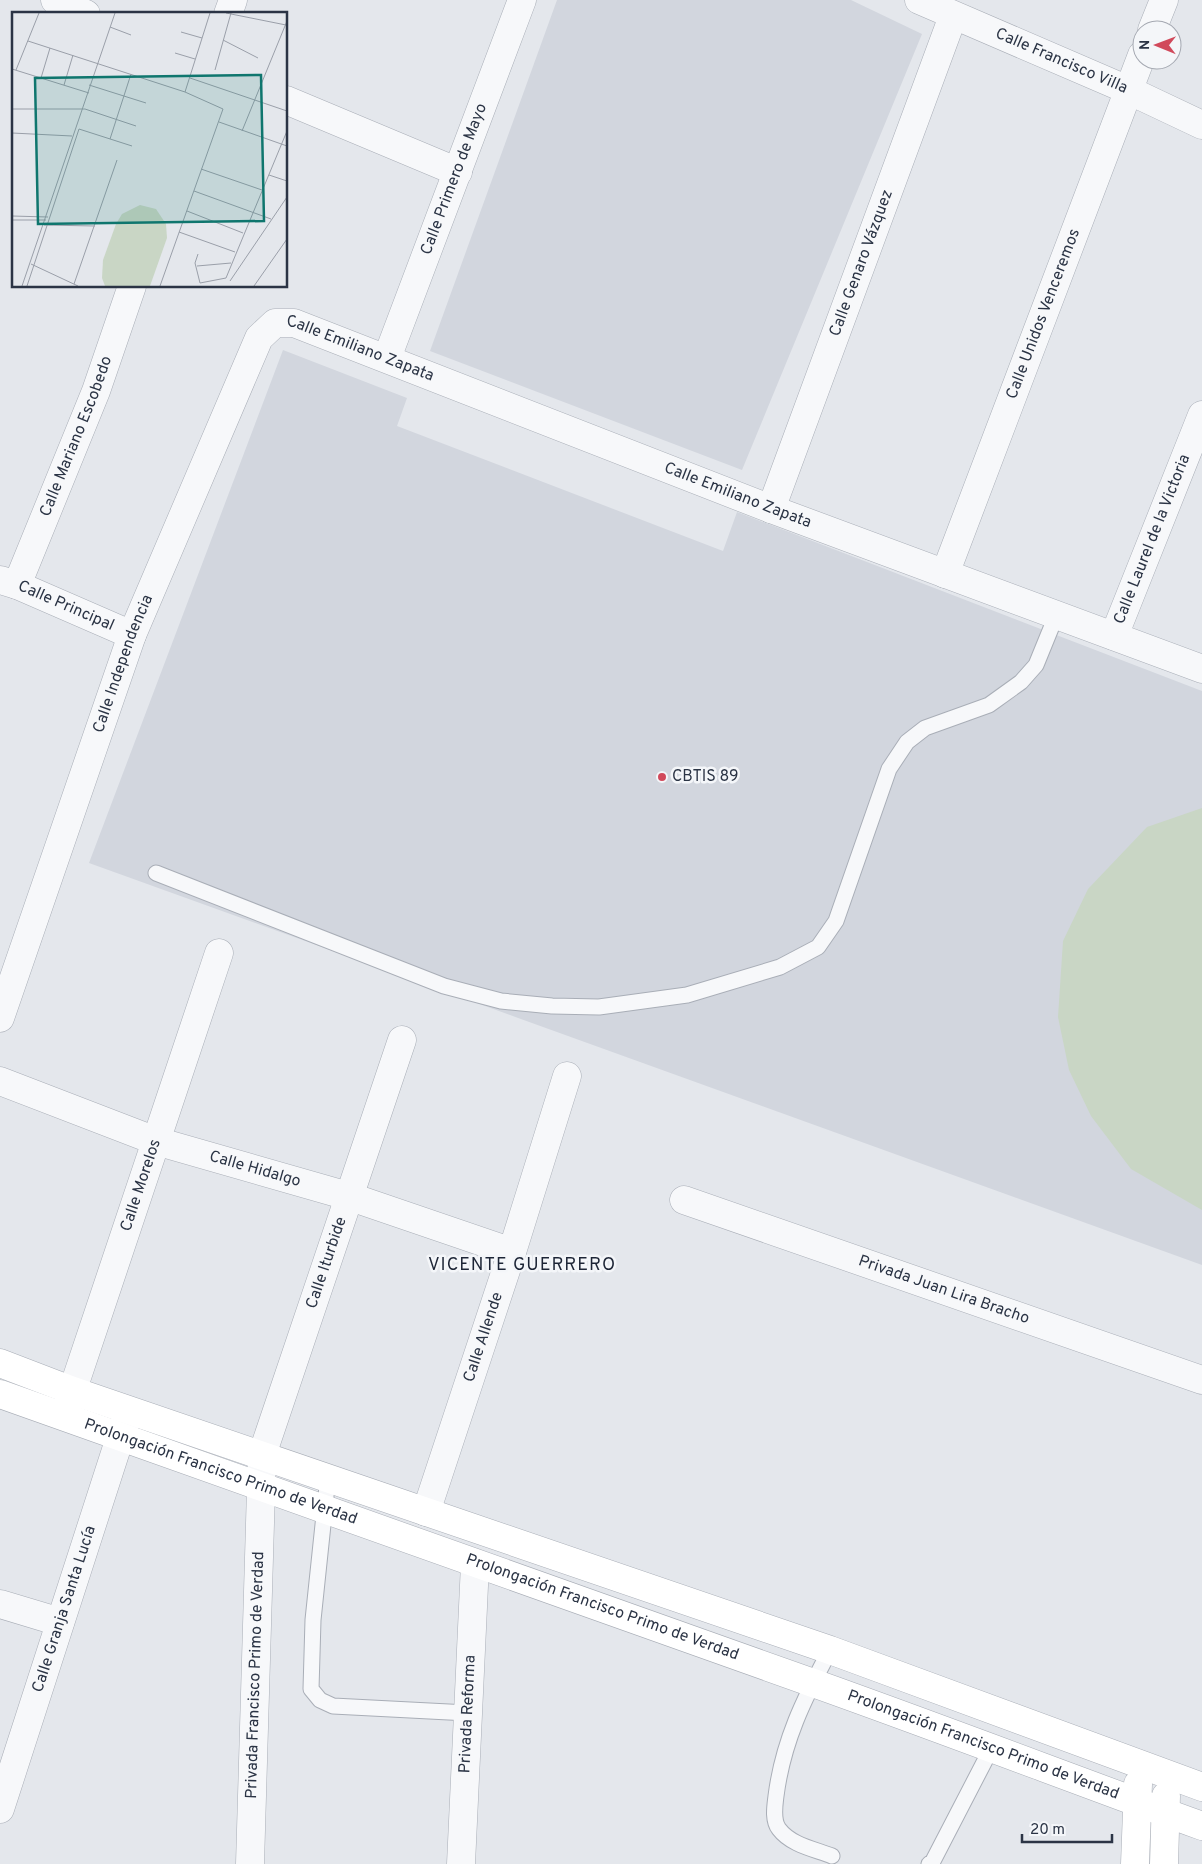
<svg xmlns="http://www.w3.org/2000/svg" width="1202" height="1864" viewBox="0 0 1202 1864" font-family="Overpass,sans-serif">
  <rect width="100%" height="100%" fill="#e4e7ec"/>
  <path fill="#d2d6de" d="M557 0H851L922 34 742 470 430 351Z
    M283 350 407 398 397 426 723 551 737 512 1202 691V1265L89 863Z"/>
  <path fill="#c9d6c5" d="M1202 808V1210L1131 1169 1091 1116 1069 1070 1058 1017 1063 941 1088 889 1147 827Z"/>
  <g fill="none" stroke-linecap="round" stroke-linejoin="round">
    <g stroke="#a9aeb7" stroke-width="17">
      <path id="lane" d="M156 873 444 986 501 1001 552 1006 599 1007 687 995 780 967 818 947 836 921 889 769 907 742 925 728 989 705 1021 682 1036 665 1056 616
        M328 1477 313 1620 311 1689 320 1700 333 1706 468 1713
        M830 1650C804 1699 783 1741 776 1796 775 1805 772 1820 779 1829 791 1845 814 1849 832 1856
        M929 1864 933 1861 992 1747"/>
    </g>
    <g stroke="#a9aeb7" stroke-width="29">
      <g id="street">
        <path d="M55 0 86 14"/>
        <path id="s1" d="M919 0 1128 90 1202 125"/>
        <path d="M228 14 233 0"/>
        <path d="M1152 30 1164 0"/>
        <path d="M286 100 458 172"/>
        <path id="s2" d="M387 358 522 0"/>
        <path id="s3" d="M771 509 953 16"/>
        <path id="s4" d="M945 574 1142 55"/>
        <path id="s5" d="M0 580 17 585 132 635"/>
        <path id="s6" d="M17 585 96 391 132 286"/>
        <path id="s7" d="M1114 636 1202 415"/>
        <path id="s8" d="M0 1018 132 635 259 338 275 323H294L771 509 1202 669"/>
        <path id="s9" d="M0 1081 156 1141 348 1196 512 1252"/>
        <path id="s10" d="M684 1200 1202 1380"/>
        <path id="s11" d="M65 1413 219 953"/>
        <path id="s12" d="M426 1512 512 1252 567 1076"/>
        <path d="M0 1604 60 1622"/>
        <path id="s13" d="M0 1809 128 1413"/>
        <path id="s14" d="M250 1864 262 1455 402 1040"/>
        <path id="s15" d="M461 1864 475 1564"/>
      </g>
    </g>
    <g stroke="#a9aeb7" stroke-width="29">
      <g id="secondary">
        <path d="M0 1363 73 1391 830 1650 1202 1787"/>
        <path id="s16" d="M0 1394C272 1491 545 1586 816 1684 945 1730 1073 1779 1202 1826"/>
        <path d="M1135 1864 1138 1784"/>
        <path d="M1164 1864 1166 1796"/>
      </g>
    </g>
    <use href="#lane" stroke="#f7f8fa" stroke-width="15"/>
    <use href="#street" stroke="#f7f8fa" stroke-width="28"/>
    <use href="#secondary" stroke="#fff" stroke-width="28"/>
  </g>
  <circle fill="#d1495b" stroke="#f4f6f9" stroke-width="2" cx="662" cy="777" r="5"/>
  <g text-anchor="middle" dominant-baseline="central" stroke-width="5" stroke-linejoin="round" paint-order="stroke">
    <g font-size="16" fill="#2b3445" stroke="#f4f6f9">
      <text stroke="none"><textPath href="#s1" startOffset="155">Calle Francisco Villa</textPath></text>
      <text stroke="none"><textPath href="#s2" startOffset="191">Calle Primero de Mayo</textPath></text>
      <text stroke="none"><textPath href="#s3" startOffset="262">Calle Genaro Vázquez</textPath></text>
      <text stroke="none"><textPath href="#s4" startOffset="278">Calle Unidos Venceremos</textPath></text>
      <text stroke="none"><textPath href="#s8" startOffset="840">Calle Emiliano Zapata</textPath></text>
      <text stroke="none"><textPath href="#s6" startOffset="160">Calle Mariano Escobedo</textPath></text>
      <text stroke="none"><textPath href="#s8" startOffset="1245">Calle Emiliano Zapata</textPath></text>
      <text stroke="none"><textPath href="#s7" startOffset="104">Calle Laurel de la Victoria</textPath></text>
      <text stroke="none"><textPath href="#s5" startOffset="71">Calle Principal</textPath></text>
      <text stroke="none"><textPath href="#s8" startOffset="375">Calle Independencia</textPath></text>
      <text stroke="none"><textPath href="#s9" startOffset="270">Calle Hidalgo</textPath></text>
      <text stroke="none"><textPath href="#s11" startOffset="240">Calle Morelos</textPath></text>
      <text stroke="none"><textPath href="#s14" startOffset="612">Calle Iturbide</textPath></text>
      <text stroke="none"><textPath href="#s10" startOffset="275">Privada Juan Lira Bracho</textPath></text>
      <text stroke="none"><textPath href="#s12" startOffset="184">Calle Allende</textPath></text>
      <text stroke="none"><textPath href="#s16" startOffset="234">Prolongación Francisco Primo de Verdad</textPath></text>
      <text stroke="none"><textPath href="#s16" startOffset="639">Prolongación Francisco Primo de Verdad</textPath></text>
      <text stroke="none"><textPath href="#s13" startOffset="210">Calle Granja Santa Lucía</textPath></text>
      <text stroke="none"><textPath href="#s14" startOffset="189">Privada Francisco Primo de Verdad</textPath></text>
      <text stroke="none"><textPath href="#s15" startOffset="150">Privada Reforma</textPath></text>
      <text stroke="none"><textPath href="#s16" startOffset="1044">Prolongación Francisco Primo de Verdad</textPath></text>
    </g>
    <g font-size="16" fill="#2b3445" stroke="#f4f6f9" text-anchor="start">
      <text x="672" y="777">CBTIS 89</text>
    </g>
    <g font-size="18" letter-spacing="1" fill="#1d2536" stroke="#f4f6f9">
      <text x="522" y="1265">VICENTE GUERRERO</text>
    </g>
  </g>
  <g transform="translate(12 12)">
    <rect width="275" height="275" fill="#e4e7ec"/>
    <path d="M128 193 144 197 154 212 155 226 138 274H93L90 266 91 248 104 212 110 202Z" fill="#c9d6c5"/>
    <path fill="none" stroke="#9a9fa9" stroke-width="1" d="M214 1 274 13M98 15 119 23M169 20 190 26M211 28 246 46M16 29 173 80 211 97 148 274M163 41 183 47M0 57 77 81M4 58 27 1M203 58 219 1M29 66 38 36M178 66 275 99M52 73 61 43M77 73 134 91M173 80 198 1M0 97H73L124 114M207 110 275 134M67 117 120 134M230 119 275 9M0 121 60 124M98 127 119 62M189 157 250 178M257 163 275 169M182 179 259 207M175 199 231 221M0 204 36 205M0 208H34M32 213 83 214M167 220 223 240M186 242 183 251 188 271 214 266M19 252 66 274M185 254 219 251M214 266 275 119M218 269 275 185M62 272 105 148M10 274 103 1M15 274 67 117M242 274 275 227"/>
    <path fill="#0f766e" fill-opacity="0.15" stroke="#0f766e" stroke-width="2.5" d="M249 63 252 209 26 212 23 66Z"/>
    <rect width="275" height="275" fill="none" stroke="#2b3445" stroke-width="2.5"/>
  </g>
  <g transform="translate(1157 45) rotate(271)"><circle r="24" fill="#f4f6f9" stroke="#a4a8b1"/>
  <path d="M0-4L9 19L0 12L-9 19Z" fill="#d1495b"/>
  <text y="-8" font-size="14" font-weight="bold" text-anchor="middle" fill="#2b3445">N</text>
  </g>
  <path d="M1022 1834v8h90v-8" fill="none" stroke="#2b3445" stroke-width="2.5"/>
  <text x="1030" y="1834" font-size="15" fill="#2b3445" stroke="#f4f6f9" stroke-width="4" paint-order="stroke">20 m</text>
</svg>
